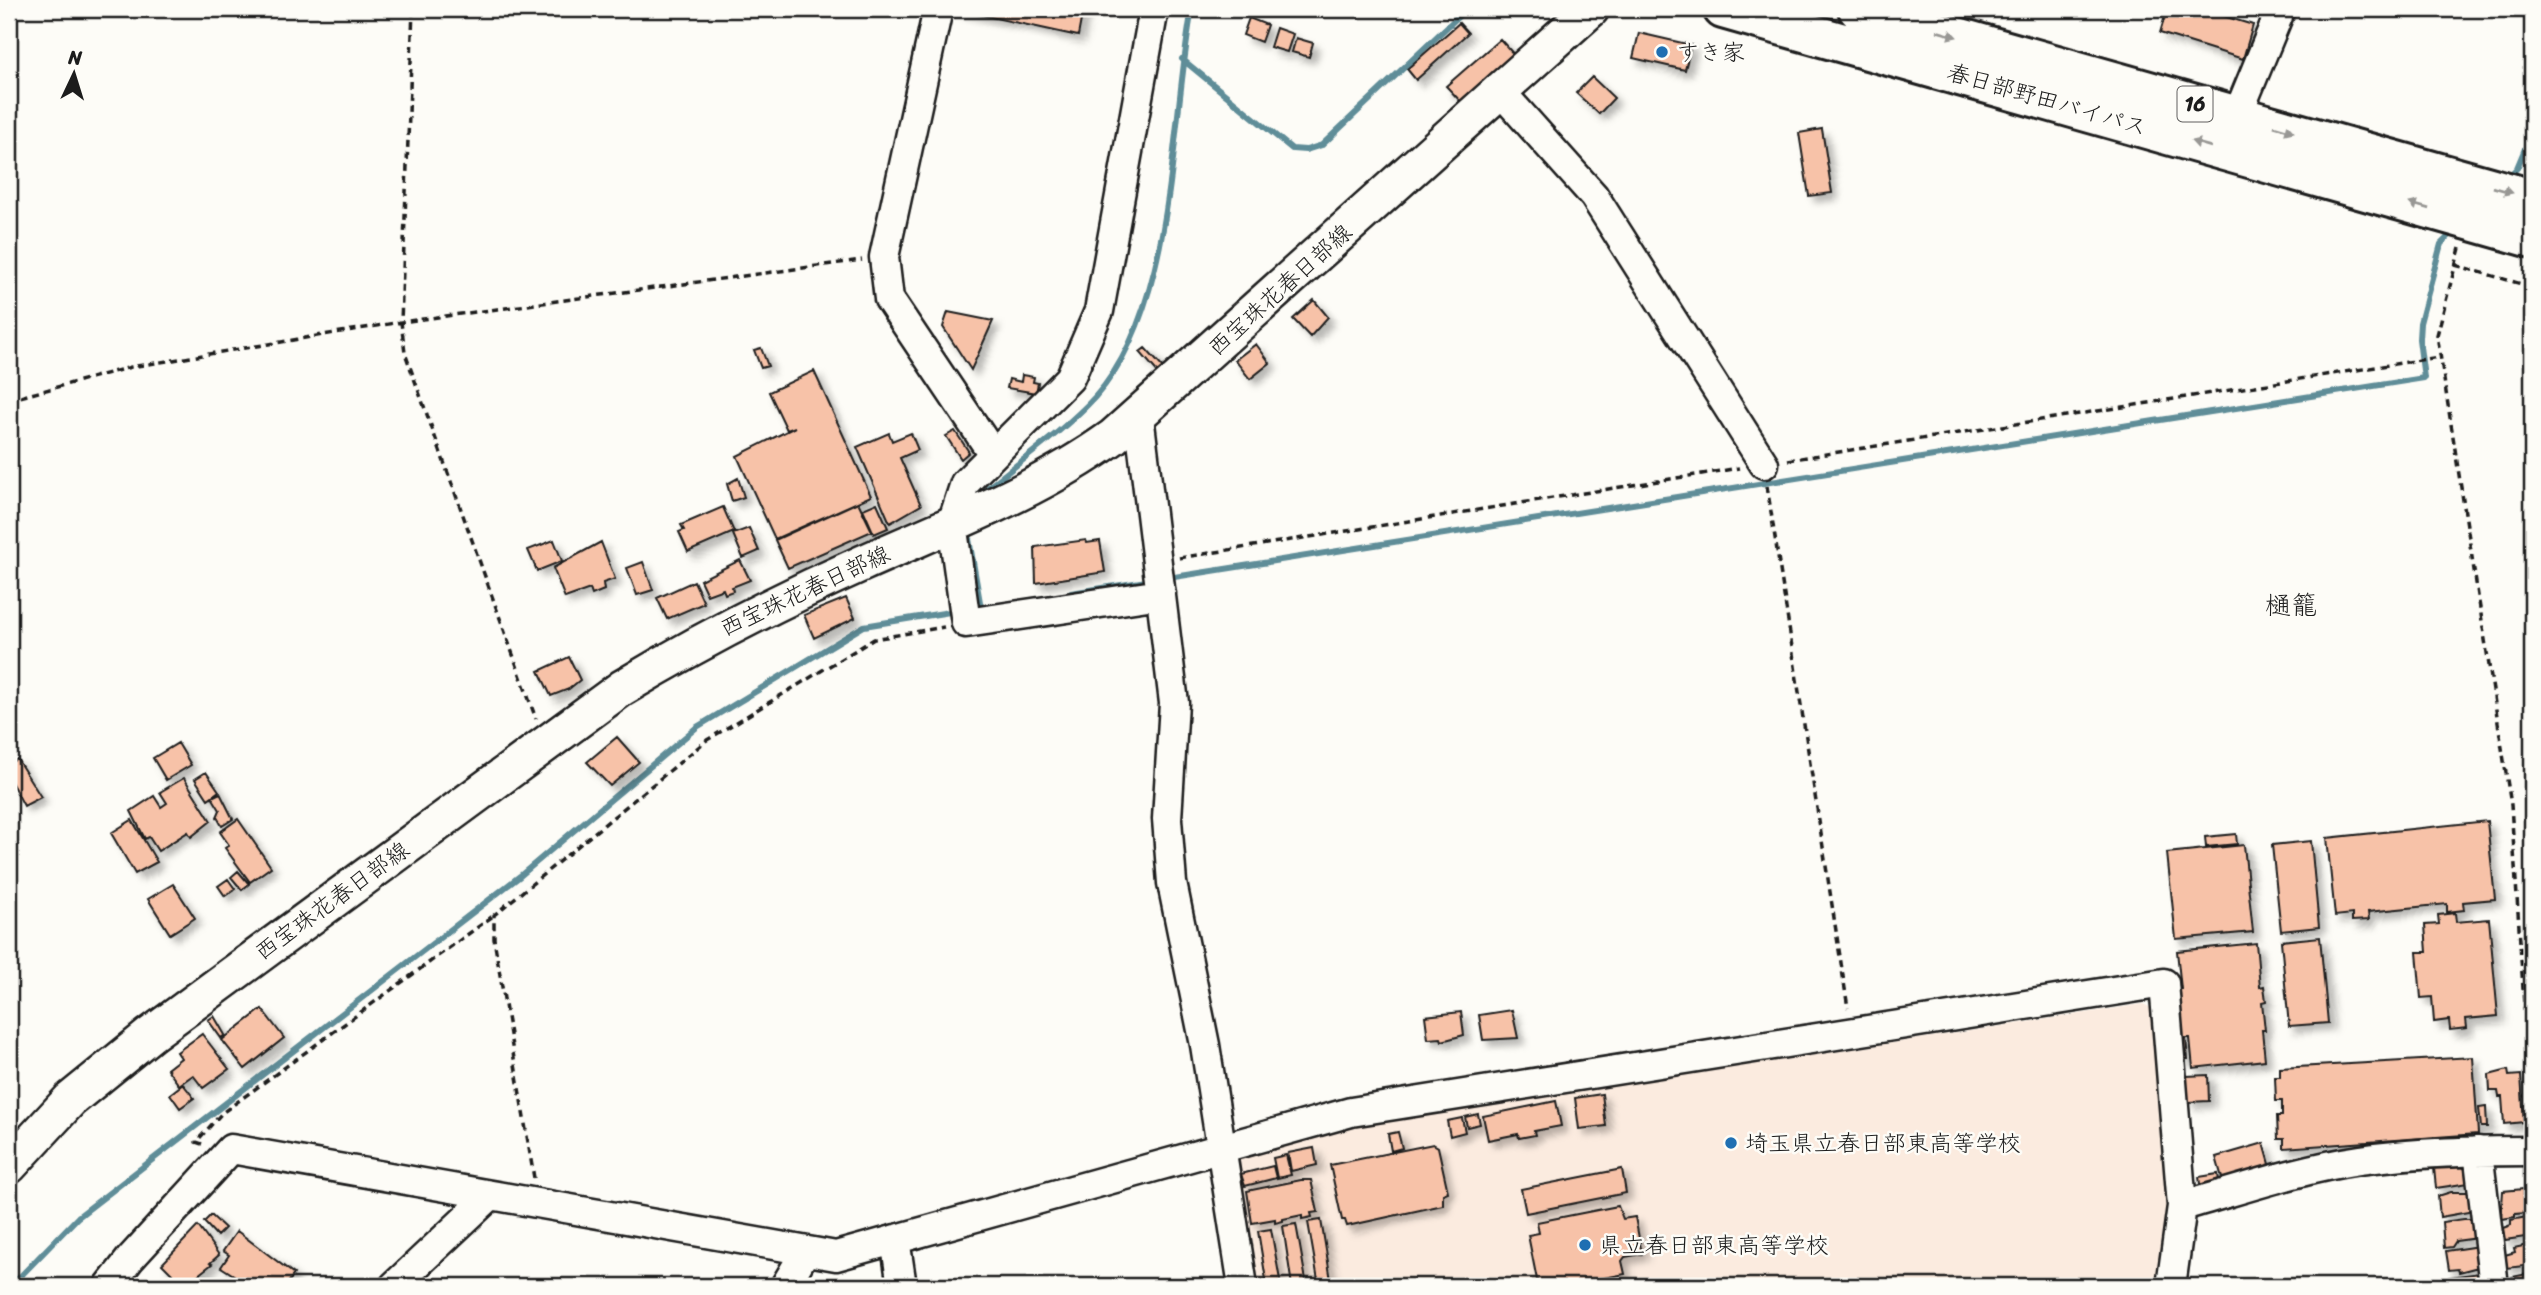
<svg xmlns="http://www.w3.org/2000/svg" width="2541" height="1295" viewBox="0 0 2541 1295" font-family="Sriracha,'Klee One',sans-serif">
  <defs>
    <filter id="shadow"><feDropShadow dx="6" dy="6" stdDeviation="3.5" flood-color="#0004"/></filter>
  </defs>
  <rect width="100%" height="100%" fill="#fdfcf7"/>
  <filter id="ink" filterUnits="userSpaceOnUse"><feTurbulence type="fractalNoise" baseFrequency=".0143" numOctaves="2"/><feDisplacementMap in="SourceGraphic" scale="14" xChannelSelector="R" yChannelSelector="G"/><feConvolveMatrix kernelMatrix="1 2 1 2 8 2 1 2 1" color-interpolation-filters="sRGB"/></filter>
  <g filter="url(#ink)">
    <path fill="#fbebdf" d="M2143 1004 2156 1010 2172 1208 2161 1286H1256L1235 1159 1355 1126Z"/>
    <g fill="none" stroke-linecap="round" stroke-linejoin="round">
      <path stroke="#5f8d98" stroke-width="6" d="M1182 59 1292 149 1306 150 1322 145 1466 9
        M2506 179 2517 168 2532 132
        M982 497 984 491C1018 463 1067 428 1095 397 1176 307 1170 126 1192 9
        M972 528 969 539 981 608
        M1168 578 2424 378 2419 339 2420 323 2441 244 2454 231
        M1071 593 1153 580
        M11 1286 78 1217 520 876 697 727 864 626 956 611"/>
    </g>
    <path fill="#f7c2a8" stroke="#1c1c1c" stroke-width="2" filter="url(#shadow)" d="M954 9H1083L1078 36Z
      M2167 9H2200L2253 25 2243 59 2160 33Z
      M1249 18 1267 25 1261 42 1243 35Z
      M1459 23 1468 33 1416 80 1407 69Z
      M1276 28 1293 34 1287 52 1270 47Z
      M1639 33 1691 45 1685 70 1633 58Z
      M1296 38 1313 43 1309 57 1292 52Z
      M1500 39 1517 58 1464 105 1446 86Z
      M1592 77 1614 98 1599 114 1576 93Z
      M1822 129 1832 193 1809 196 1799 133Z
      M1314 300 1328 317 1310 337 1293 319Z
      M948 312 993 321 971 370 943 327Z
      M1256 344 1270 363 1250 379 1235 360Z
      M761 348 768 366 761 368 754 350Z
      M1145 348 1165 370 1160 375 1140 352Z
      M814 371 871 496 775 539 737 456 795 427 787 430 769 392Z
      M1022 375 1034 377 1033 382 1038 383 1036 393 1007 388 1009 379 1021 382Z
      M955 431 969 452 961 459 946 436Z
      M889 433 892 441 911 433 918 450 900 458 921 505 890 523 857 447Z
      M738 478 744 497 732 501 727 484Z
      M858 502 872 531 788 568 775 540Z
      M877 503 888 528 874 534 863 509Z
      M723 507 734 532 688 552 679 532 684 530 681 525Z
      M749 528 759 551 743 558 733 534Z
      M554 540 562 561 537 571 528 550Z
      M1086 540 1087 543 1100 541 1105 572 1036 583 1035 547Z
      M601 542 615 579 603 583 604 590 592 595 590 589 565 598 553 568Z
      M740 560 750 580 732 587 733 591 725 594 723 589 707 595 700 580Z
      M643 562 653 590 637 595 627 568Z
      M694 581 704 603 667 619 657 598Z
      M846 598 855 618 814 638 804 615Z
      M569 657 580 680 569 689 551 696 539 671Z
      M617 737 639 762 610 786 587 762Z
      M178 743 191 765 166 780 153 758Z
      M17 759 41 797 24 806 9 778V763Z
      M206 772 219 791 208 799 195 779Z
      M184 778 211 821 191 837 188 832 158 851 149 837 145 839 131 811 154 796 161 807 167 803 160 792Z
      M220 793 233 819 222 826 217 817 220 810 212 797Z
      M238 819 271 867 250 882 225 848 229 845 220 832Z
      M132 820 157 862 135 874 111 833Z
      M2487 821 2495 899 2463 902 2464 910 2447 912V904L2368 912 2369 920 2352 921V914L2335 916 2327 838Z
      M2236 834 2237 844 2206 847 2205 837Z
      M2311 841 2319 927 2281 931 2272 845Z
      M2244 845 2253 932 2176 939 2167 853Z
      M238 871 249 884 242 890 231 877Z
      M228 879 235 889 225 896 218 886Z
      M173 884 195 918 170 934 148 899Z
      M2455 913 2456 922 2489 919 2498 1016 2466 1019 2467 1028 2450 1030 2449 1020 2434 1022 2432 997 2421 998 2417 952H2427L2425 925 2439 924 2438 915Z
      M2320 937 2328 1023 2289 1026 2281 941Z
      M2256 943 2260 987 2264 986 2266 1001 2262 1002 2265 1030H2262L2265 1060 2193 1068 2190 1038H2186L2188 1059H2181L2175 989H2181L2177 951Z
      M262 1009 284 1038 245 1069 222 1040Z
      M1512 1010 1518 1038 1483 1040 1479 1015Z
      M1461 1012 1464 1035 1442 1041 1441 1038 1428 1039 1425 1016Z
      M214 1016 225 1035 221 1038 208 1020Z
      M202 1034 229 1069 203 1088 193 1075 179 1085 167 1069 181 1058 177 1052Z
      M2473 1057 2478 1134 2284 1148V1139H2278L2277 1116H2282V1101H2276L2275 1077H2280V1068Z
      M2508 1070 2509 1076 2521 1075 2524 1122 2504 1124 2502 1097H2499L2498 1091H2490L2489 1075Z
      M2208 1075 2209 1101 2188 1102 2186 1076Z
      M183 1084 194 1098 180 1108 170 1094Z
      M1602 1094 1606 1126 1579 1129 1575 1098Z
      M1556 1101 1561 1126 1534 1131 1535 1135 1519 1138 1518 1134 1488 1140 1483 1116Z
      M2486 1107 2487 1127H2481L2479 1108Z
      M1478 1114 1480 1124 1467 1127 1465 1117Z
      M1462 1118 1465 1132 1450 1136 1447 1121Z
      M1398 1132 1402 1148 1391 1151 1388 1134Z
      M2264 1143 2272 1171 2224 1185 2216 1157Z
      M1433 1144 1438 1147 1448 1192 1443 1194V1205L1347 1226 1345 1220H1342L1330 1165Z
      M1314 1148 1317 1165 1291 1171 1288 1153Z
      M1286 1155 1291 1175 1277 1178 1273 1158Z
      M2463 1164 2464 1168 2467 1167 2469 1183 2436 1188 2434 1168Z
      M1273 1166 1276 1178 1245 1186 1241 1174Z
      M1622 1169 1626 1193 1526 1213 1521 1189Z
      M2218 1174 2220 1187 2201 1191 2199 1177Z
      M1301 1180H1311L1318 1212 1311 1213 1312 1217 1302 1219V1215L1283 1219V1221L1275 1223V1219L1252 1223 1247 1191Z
      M2524 1189 2532 1190V1208L2526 1209V1213L2515 1214V1217L2501 1219 2503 1191Z
      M2451 1192H2470L2474 1211 2440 1217 2438 1196Z
      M1618 1206 1623 1219 1635 1217 1642 1254 1625 1257 1622 1261 1625 1274 1562 1286H1547L1537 1280 1528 1235 1539 1233 1537 1222Z
      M211 1215 225 1228 217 1236 204 1222Z
      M2532 1216V1236L2505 1240 2503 1228 2511 1225V1220Z
      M2464 1219H2472L2478 1238 2456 1241 2452 1247 2444 1248 2442 1222Z
      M1321 1220 1332 1286H1319L1308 1222Z
      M1296 1224 1307 1286H1292L1283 1226Z
      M198 1226 219 1255 210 1263 212 1264 184 1286 162 1264Z
      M1271 1229 1281 1286H1267L1258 1231Z
      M237 1231 294 1274 286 1286H251L221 1267 229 1255 223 1251Z
      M2532 1244V1265L2507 1268 2505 1255 2515 1252 2514 1248Z
      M2479 1246 2482 1266 2459 1272 2458 1269 2449 1270 2446 1251Z
      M2480 1273 2487 1286 2450 1284 2449 1277Z
      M2532 1273V1286H2509L2512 1277Z"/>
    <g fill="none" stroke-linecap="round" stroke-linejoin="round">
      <g stroke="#1c1c1c" stroke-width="33">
        <path id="minor" d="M938 9 884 257 889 299 993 454
          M1154 9 1099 311 1070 378 965 483 952 523 966 623 1161 594
          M1501 92 1594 196 1764 464
          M2237 116 2281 9
          M1139 415 1174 703 1167 819 1172 883 1205 1045 1243 1286
          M2478 1151 2494 1286
          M2182 1206C2240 1190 2299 1169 2360 1160 2417 1152 2475 1151 2532 1151
          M895 1239 902 1286
          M109 1286 130 1259 231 1149 836 1256 1351 1112 2164 983 2182 1206 2171 1286
          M394 1286 491 1195
          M785 1286 805 1252"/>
      </g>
      <g stroke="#1c1c1c" stroke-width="40">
        <path id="major" d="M9 1166 70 1100 150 1035 622 688C700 641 780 600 863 563 948 525 1037 492 1113 437L1591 9"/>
      </g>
      <g stroke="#1c1c1c" stroke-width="44">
        <path id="highway" d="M1723 9 2532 238
          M1858 9 2532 199"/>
      </g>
      <path stroke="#1c1c1c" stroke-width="3.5" stroke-dasharray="7 5" stroke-linecap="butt" d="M413 9 401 322 405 353 536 719
        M2460 248 2437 335 2511 805 2532 1126
        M2455 265 2532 287
        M9 400 131 367 401 322 862 260
        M1788 460 2439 357
        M1767 486 1848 1008
        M1179 558 1739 468
        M202 1144 196 1142 222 1113 493 916
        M534 1178 494 939V915L707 740 874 639 944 627"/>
      <use href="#minor" stroke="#fdfcf7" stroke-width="28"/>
      <use href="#major" stroke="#fdfcf7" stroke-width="35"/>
      <use href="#highway" stroke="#fdfcf7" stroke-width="38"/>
    </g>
    <defs><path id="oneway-solid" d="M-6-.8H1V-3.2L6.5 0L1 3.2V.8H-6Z" transform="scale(1.75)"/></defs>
    <g fill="#989794">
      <use href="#oneway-solid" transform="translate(1947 34) rotate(16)"/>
      <use href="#oneway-solid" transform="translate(2284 129) rotate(16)"/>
      <use href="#oneway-solid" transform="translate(2201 144) rotate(-164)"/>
      <use href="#oneway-solid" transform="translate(2503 190) rotate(16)"/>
      <use href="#oneway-solid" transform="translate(2419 206) rotate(-164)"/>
    </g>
  </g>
  <g fill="#1f6fb2" stroke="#fdfcf7" stroke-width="2.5">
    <circle cx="1662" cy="52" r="7"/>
    <circle cx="1731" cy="1143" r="7"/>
    <circle cx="1585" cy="1245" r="7"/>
  </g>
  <g text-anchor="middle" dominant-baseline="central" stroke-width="5" stroke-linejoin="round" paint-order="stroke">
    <rect fill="#fdfcf7" stroke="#605f5e" stroke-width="2" x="2177.5" y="86.5" width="35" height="35" rx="5"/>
    <g font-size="21" font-weight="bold" fill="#1c1c1c">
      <text x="2195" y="104">16</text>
    </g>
    <g font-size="23" fill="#1c1c1c" stroke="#fdfcf7" text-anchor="start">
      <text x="1676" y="52">すき家</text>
      <text x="1745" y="1143">埼玉県立春日部東高等学校</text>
      <text x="1599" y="1245">県立春日部東高等学校</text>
    </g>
    <g font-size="23" fill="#1c1c1c" stroke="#fdfcf7">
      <text transform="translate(2047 100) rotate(16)">春日部野田バイパス</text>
      <text transform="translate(1280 290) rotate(-42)">西宝珠花春日部線</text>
      <text transform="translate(805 591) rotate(-25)">西宝珠花春日部線</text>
      <text transform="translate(332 901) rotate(-36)">西宝珠花春日部線</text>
    </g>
    <g font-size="26" fill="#1c1c1c" stroke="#fdfcf7">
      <text x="2291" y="605">樋籠</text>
    </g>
  </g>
  <rect width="2541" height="1295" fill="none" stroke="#fdfcf7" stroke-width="35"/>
  <rect x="18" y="18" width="2506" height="1260" fill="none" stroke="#1c1c1c" stroke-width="2.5" filter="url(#ink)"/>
  <g transform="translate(74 74) rotate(4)" stroke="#fdfcf7" stroke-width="5" paint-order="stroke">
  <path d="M0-5L12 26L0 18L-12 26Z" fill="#1c1c1c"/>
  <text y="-10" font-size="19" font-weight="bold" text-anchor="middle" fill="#1c1c1c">N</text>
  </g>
</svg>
